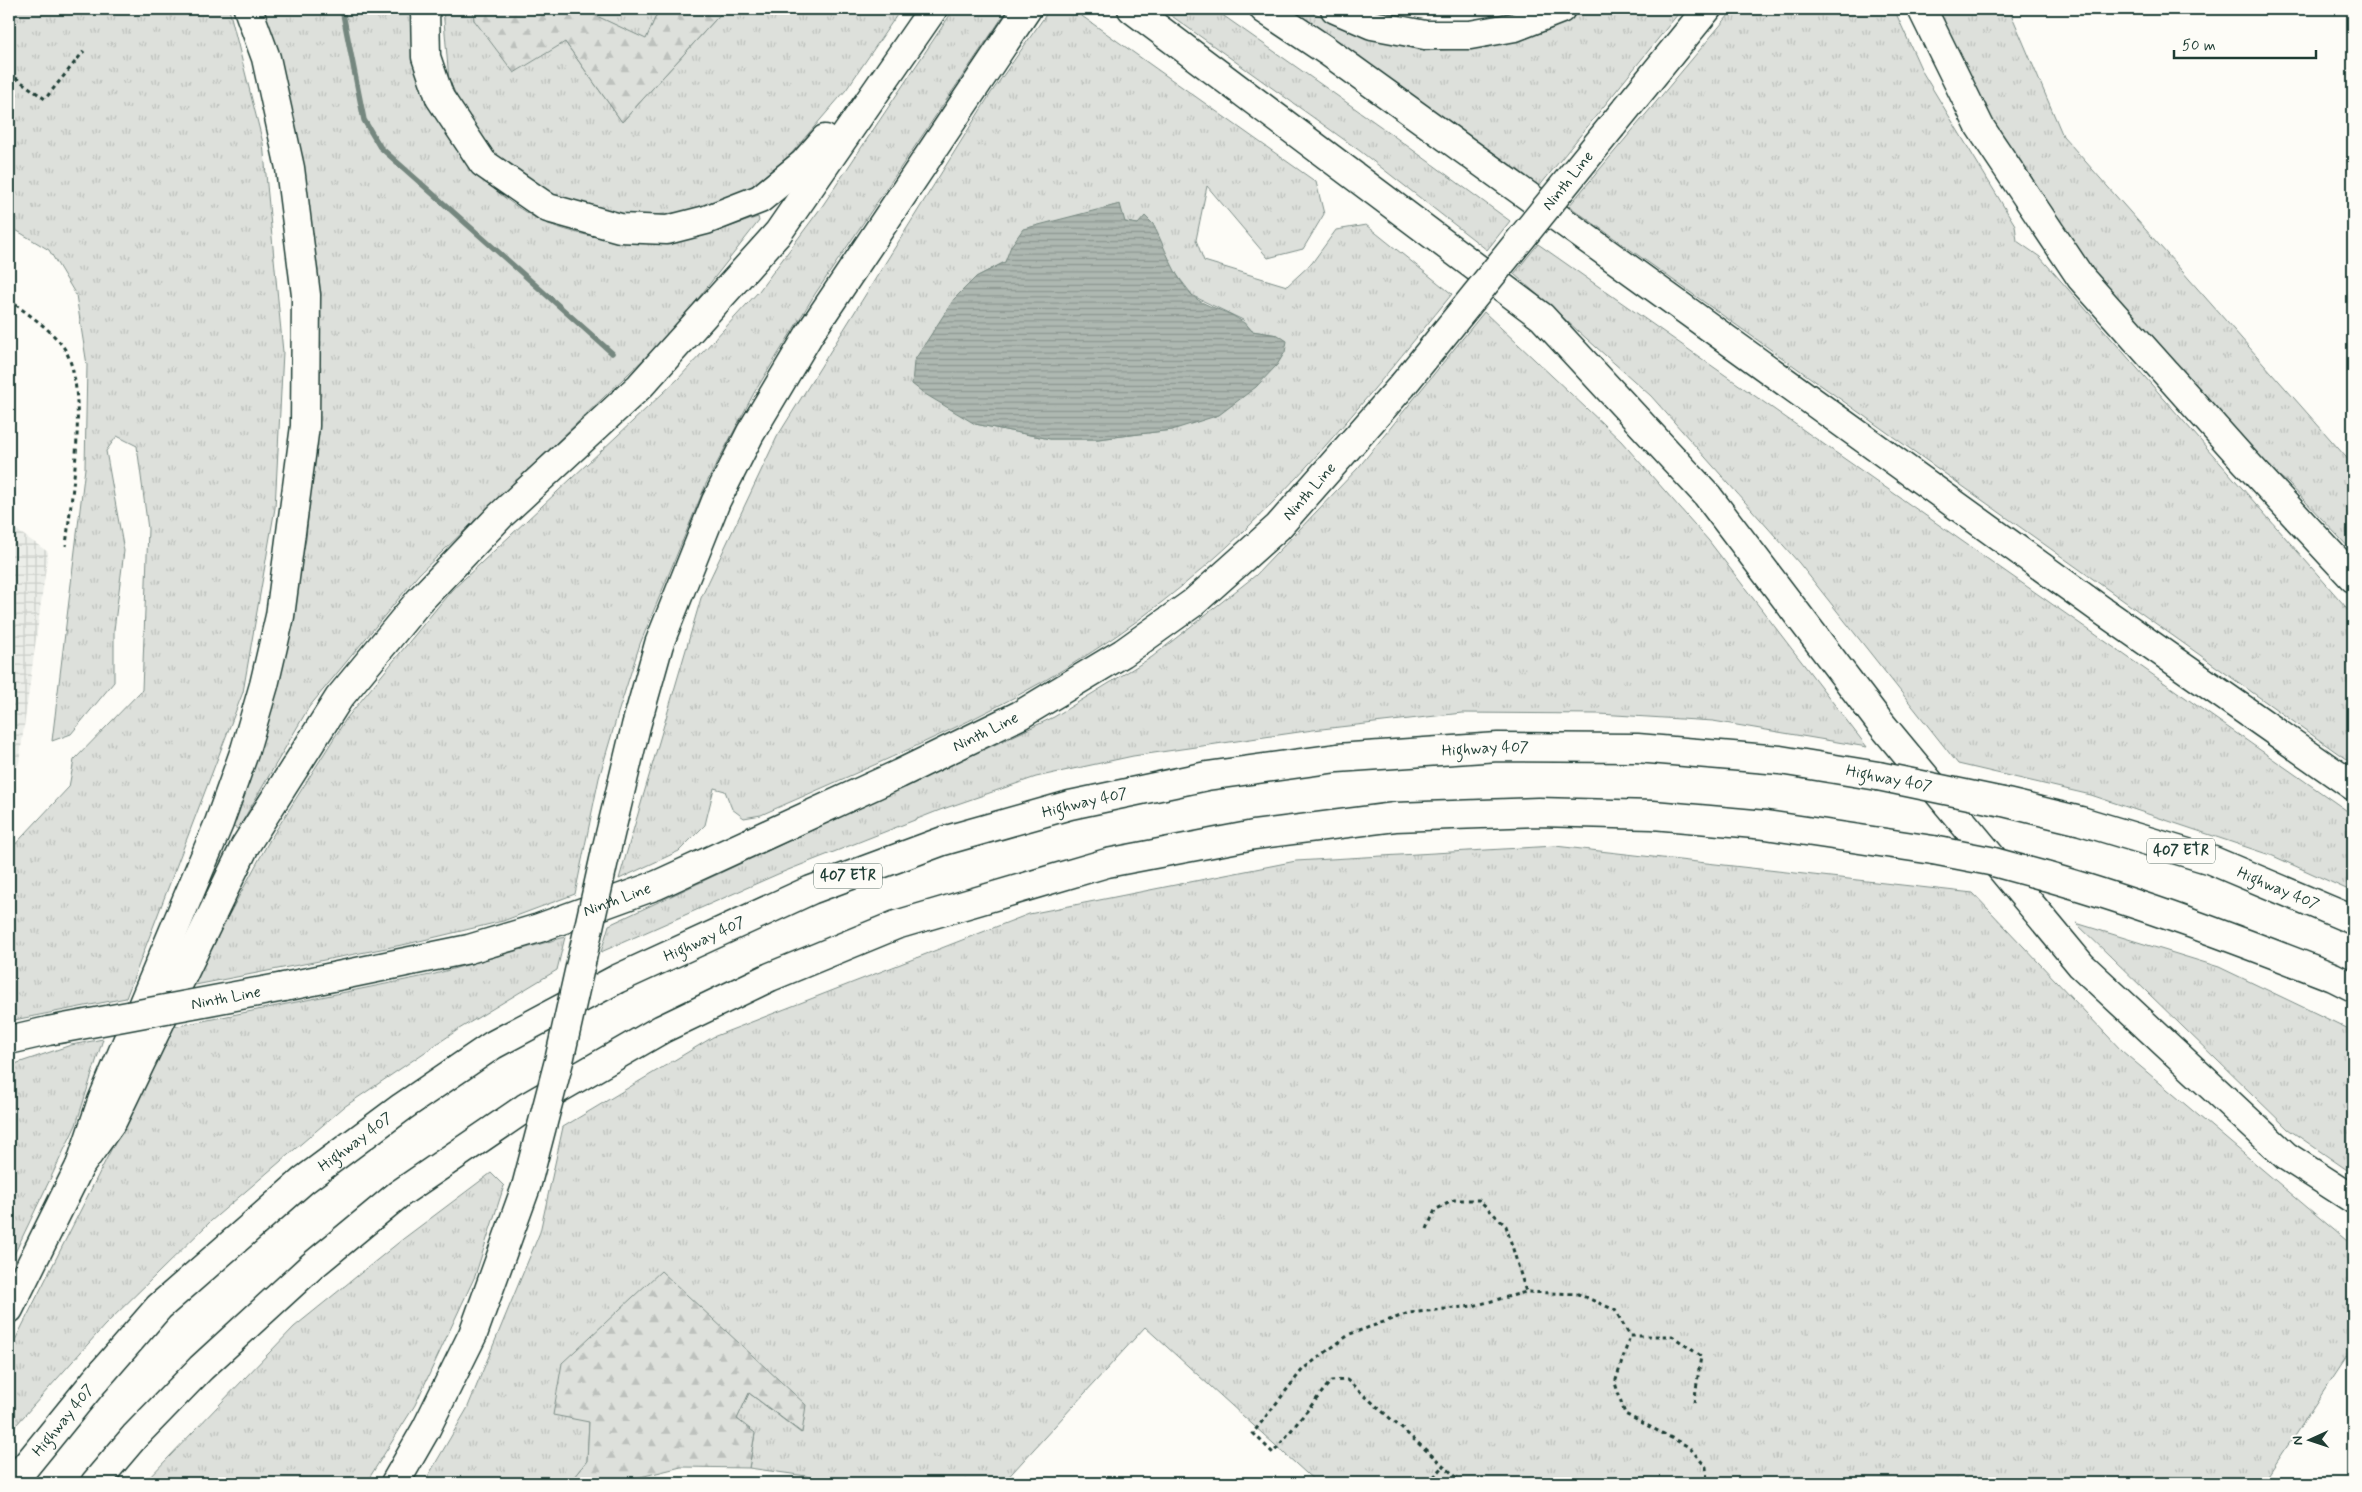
<svg xmlns="http://www.w3.org/2000/svg" width="2362" height="1492" viewBox="0 0 2362 1492" font-family="Mynerve,sans-serif">
  <defs>
    <pattern id="industrial-grid" width="8" height="8" patternUnits="userSpaceOnUse" patternTransform="scale(1.25)"><rect width="8" height="8" fill="#eceee9"/><path d="M0 4h8M4 0v8" fill="none" stroke="#cacdc8"/></pattern>
    <pattern id="grass-tufts" width="24" height="20" patternUnits="userSpaceOnUse" patternTransform="scale(1.25)"><rect width="24" height="20" fill="#dde0db"/><path d="M3 7l-1-3M5 7V3M7 7l1-3M15 17l-1-3M17 17v-4M19 17l1-3" fill="none" stroke="#bdc1bd"/></pattern>
    <pattern id="forest-firs" width="22" height="20" patternUnits="userSpaceOnUse" patternTransform="scale(1.25)"><rect width="22" height="20" fill="#dde0db"/><path d="M5 1l3.5 6h-7zM16 11l3.5 6h-7z" fill="#bdc1bd"/></pattern>
    <pattern id="water-rules" width="6" height="5" patternUnits="userSpaceOnUse" patternTransform="scale(1.25)"><rect width="6" height="5" fill="#aeb8b1"/><path d="M0 2.5h6" fill="none" stroke="#8d9791"/></pattern>
  </defs>
  <rect width="100%" height="100%" fill="#fdfcf7"/>
  <filter id="ink" filterUnits="userSpaceOnUse"><feTurbulence type="fractalNoise" baseFrequency=".02" numOctaves="2"/><feDisplacementMap in="SourceGraphic" scale="10" xChannelSelector="R" yChannelSelector="G"/><feConvolveMatrix kernelMatrix="1 2 1 2 8 2 1 2 1" color-interpolation-filters="sRGB"/></filter>
  <g filter="url(#ink)">
    <path fill="url(#industrial-grid)" d="M9 525 48 552 19 763 9 774Z"/>
    <path fill="url(#grass-tufts)" stroke="#7e8e88" fill-rule="evenodd" d="M9 9H229L263 143 283 352 275 508 243 692 126 998 9 1021V851L69 787 74 760 142 690 148 529 137 446 117 436 106 451 124 551 114 630V682L71 734 52 741 85 468 87 365 76 295 49 250 9 226Z
      M262 9H411C406 93 462 177 534 217 559 232 619 243 648 243 686 244 723 229 758 217L759 221 671 333 419 574 309 707 238 829 229 825 278 671 306 539 317 421Z
      M443 9H473L474 20 565 42 622 122 725 9H901L846 90 790 155 742 194 693 211 646 216 596 211 545 194 504 164 471 127 449 80Z
      M587 9H659L646 40 586 11Z
      M954 9H1008L815 294 754 393 706 484 640 644 618 713 599 778 575 894 503 921 407 944 190 986 268 843 346 719 450 592 678 379 759 291 823 205Z
      M1050 9H1072L1316 182 1324 214 1303 249 1268 258 1207 186 1196 240 1204 261 1287 286 1312 263 1336 230 1366 225 1452 294C1362 404 1276 514 1162 602 1042 697 900 753 761 815L744 818 732 809 725 791 714 788 705 825 679 851 619 879 701 598 777 437 991 93ZM1125 222 1138 224 1193 296 1243 320 1252 331 1278 335 1172 430 1098 439H1050L975 424 976 277 1005 262Z
      M1162 9H1214L1380 126 1510 221 1487 250 1360 151Z
      M1282 9H1306L1359 34 1423 51 1480 48 1554 28 1582 9H1682L1538 188Z
      M1414 9H1514L1425 12Z
      M1734 9H1894L1923 73 2015 225 2017 241 2040 257 2353 615V764L1569 206Z
      M1926 9H2009L2063 136 2353 465V552L2288 483 2234 440 2020 182Z
      M1538 244 2353 815V892L2273 856 2091 795 1958 764 1799 563 1651 396 1514 274Z
      M1484 312 1621 441 1709 541 1867 747 1713 721 1599 714 1462 713 1313 730 1133 756 1036 777 940 810 778 874 601 952 609 925 1054 717 1152 657 1256 575 1358 468Z
      M1555 846 1973 893 2122 1051 2353 1246V1358L2347 1356 2263 1483H1317L1145 1327 1003 1483H822L806 1476 749 1468 755 1434 737 1419 749 1393 801 1433 661 1271 589 1422 587 1461 569 1483H424L467 1409 540 1232 563 1127 713 1037 1029 914 1296 861Z
      M2076 923 2219 967 2353 1031V1174L2288 1129Z
      M565 937 557 970 459 1029 344 1107 211 1221 104 1326 9 1433V1352L173 1027 435 974Z
      M103 1039 76 1125 9 1265V1066L71 1045Z
      M491 1173 504 1186 475 1276 415 1405 366 1483H144L294 1327 403 1239Z
      M747 1480 763 1483H674L681 1482Z"/>
    <path fill="url(#forest-firs)" stroke="#7e8e88" d="M473 9H587L586 11 646 39 659 9H725L622 122 565 42 514 73 474 20Z
      M661 1271 806 1405 802 1433 749 1393 737 1419 755 1433 749 1468 681 1467 616 1483H569L587 1461 589 1422 553 1415 562 1363Z"/>
    <path fill="url(#water-rules)" stroke="#75877f" d="M1120 204 1125 222 1138 224 1145 216 1153 224C1164 245 1175 279 1192 295 1209 311 1234 309 1252 331L1278 335 1287 341 1285 352 1277 365 1256 387 1219 415 1172 430 1098 439H1050L975 424 925 394 912 384 914 361 954 299 976 277 1005 262 1011 246 1023 229Z"/>
    <g fill="none" stroke-linecap="round" stroke-linejoin="round">
      <path stroke="#75877f" stroke-width="5.5" d="M342 9 364 120 380 147 612 353"/>
      <g stroke="#1f3d34" stroke-width="31">
        <g id="major">
          <path d="M1612 126 1707 9"/>
          <path id="s1" d="M284 987 469 949 539 928 657 885 899 774 1020 715 1123 653 1193 603 1278 527 1402 386"/>
          <path d="M9 1040 48 1031"/>
        </g>
      </g>
      <g stroke="#1f3d34" stroke-width="31">
        <g id="highway">
          <path d="M425 9 426 57 440 98 483 163 548 208 620 228 667 230 706 220 760 199 804 163 825 139"/>
          <path d="M1132 9 1542 317 1707 495 1878 720 2081 965 2286 1156 2353 1199"/>
          <path d="M1264 9 1327 51 2100 609 2353 786"/>
          <path d="M1335 9 1372 25 1425 35H1470L1515 27 1561 9"/>
          <path d="M1922 9 1980 127 2081 278 2241 457 2353 578"/>
          <path id="s2" d="M2003 802 2081 821 2211 860 2353 920"/>
          <path d="M606 851 636 726 659 644 716 501 750 434 810 333 1027 9"/>
          <path d="M2045 876C2143 904 2238 940 2333 977L2353 987"/>
          <path d="M80 1166 113 1120 245 846 339 698 419 601 501 515 640 386 778 233 933 9"/>
          <path d="M9 1309 80 1166 102 1101 219 823 245 750 264 685 280 616 305 426 306 295 290 168 266 58 248 9"/>
          <path id="s3" d="M12 1483 94 1382 159 1307 304 1180 402 1107 493 1045 617 979 811 890 943 841 1070 805 1207 776 1337 758 1498 747 1637 748 1780 760 1878 776"/>
          <path d="M95 1483 135 1436 201 1368 312 1266 399 1194 525 1108 662 1029 770 977 896 925 1107 863 1254 835 1395 817 1538 812 1653 815 1766 825 1933 850"/>
          <path d="M395 1483 426 1429 473 1334 526 1187"/>
        </g>
      </g>
      <path stroke="#1f3d34" stroke-width="3" stroke-dasharray="4 4" stroke-linecap="butt" d="M9 73 45 99 84 51
        M9 300C28 314 51 329 64 348 90 389 71 497 66 546
        M1427 1229 1435 1210 1454 1200H1479L1506 1226 1526 1292
        M1694 1403 1701 1356 1672 1336H1630L1615 1383 1625 1414 1689 1447 1706 1467 1707 1483
        M1428 1483 1444 1466
        M1463 1483 1347 1380 1331 1381 1273 1453 1253 1433 1303 1369 1350 1334 1409 1313 1473 1306 1526 1292 1578 1294 1615 1310 1630 1336"/>
      <use href="#major" stroke="#fdfcf7" stroke-width="28"/>
      <use href="#highway" stroke="#fdfcf7" stroke-width="28"/>
      <g stroke="#1f3d34" stroke-width="31" stroke-linecap="butt">
        <g id="major-bridge">
          <path id="s4" d="M1402 386 1612 126"/>
          <path id="s5" d="M48 1031 284 987"/>
        </g>
      </g>
      <g stroke="#1f3d34" stroke-width="31" stroke-linecap="butt">
        <path id="highway-bridge" d="M1878 776 2003 802
          M1933 850 1990 861 2045 876
          M526 1187 559 1061 606 851"/>
      </g>
      <use href="#major-bridge" stroke="#fdfcf7" stroke-width="28"/>
      <use href="#highway-bridge" stroke="#fdfcf7" stroke-width="28"/>
    </g>
  </g>
  <g text-anchor="middle" dominant-baseline="central" stroke-width="4" stroke-linejoin="round" paint-order="stroke">
    <g fill="#fdfcf7" stroke="#62766e" stroke-width="1">
      <rect x="2147" y="838.5" width="68" height="25" rx="4"/>
      <rect x="814" y="863.5" width="68" height="25" rx="4"/>
    </g>
    <g font-size="15" font-weight="bold" fill="#1f3d34">
      <text x="2181" y="851">407 ETR</text>
      <text x="848" y="876">407 ETR</text>
    </g>
    <g font-size="16" fill="#1f3d34" stroke="#fdfcf7">
      <text stroke="none"><textPath href="#s4" startOffset="264">Ninth Line</textPath></text>
      <text stroke="none"><textPath href="#s1" startOffset="1156">Ninth Line</textPath></text>
      <text stroke="none"><textPath href="#s1" startOffset="750">Ninth Line</textPath></text>
      <text stroke="none"><textPath href="#s3" startOffset="1701">Highway 407</textPath></text>
      <text transform="translate(1889 779) rotate(11)">Highway 407</text>
      <text stroke="none"><textPath href="#s3" startOffset="1296">Highway 407</textPath></text>
      <text stroke="none"><textPath href="#s2" startOffset="289">Highway 407</textPath></text>
      <text stroke="none"><textPath href="#s1" startOffset="345">Ninth Line</textPath></text>
      <text stroke="none"><textPath href="#s3" startOffset="891">Highway 407</textPath></text>
      <text stroke="none"><textPath href="#s5" startOffset="181">Ninth Line</textPath></text>
      <text stroke="none"><textPath href="#s3" startOffset="486">Highway 407</textPath></text>
      <text stroke="none"><textPath href="#s3" startOffset="81">Highway 407</textPath></text>
    </g>
  </g>
  <rect width="2362" height="1492" fill="none" stroke="#fdfcf7" stroke-width="30"/>
  <rect x="15" y="15" width="2332" height="1462" fill="none" stroke="#1f3d34" stroke-width="2" filter="url(#ink)"/>
  <g transform="translate(2310 1440) rotate(267)" stroke="#fdfcf7" stroke-width="4" paint-order="stroke">
  <path d="M0-4L9 19L0 12L-9 19Z" fill="#1f3d34"/>
  <text y="-8" font-size="14" font-weight="bold" text-anchor="middle" fill="#1f3d34">N</text>
  </g>
  <path d="M2174 50v8h142v-8" fill="none" stroke="#1f3d34" stroke-width="2.5"/>
  <text x="2182" y="50" font-size="15" fill="#1f3d34" stroke="#fdfcf7" stroke-width="4" paint-order="stroke">50 m</text>
</svg>
